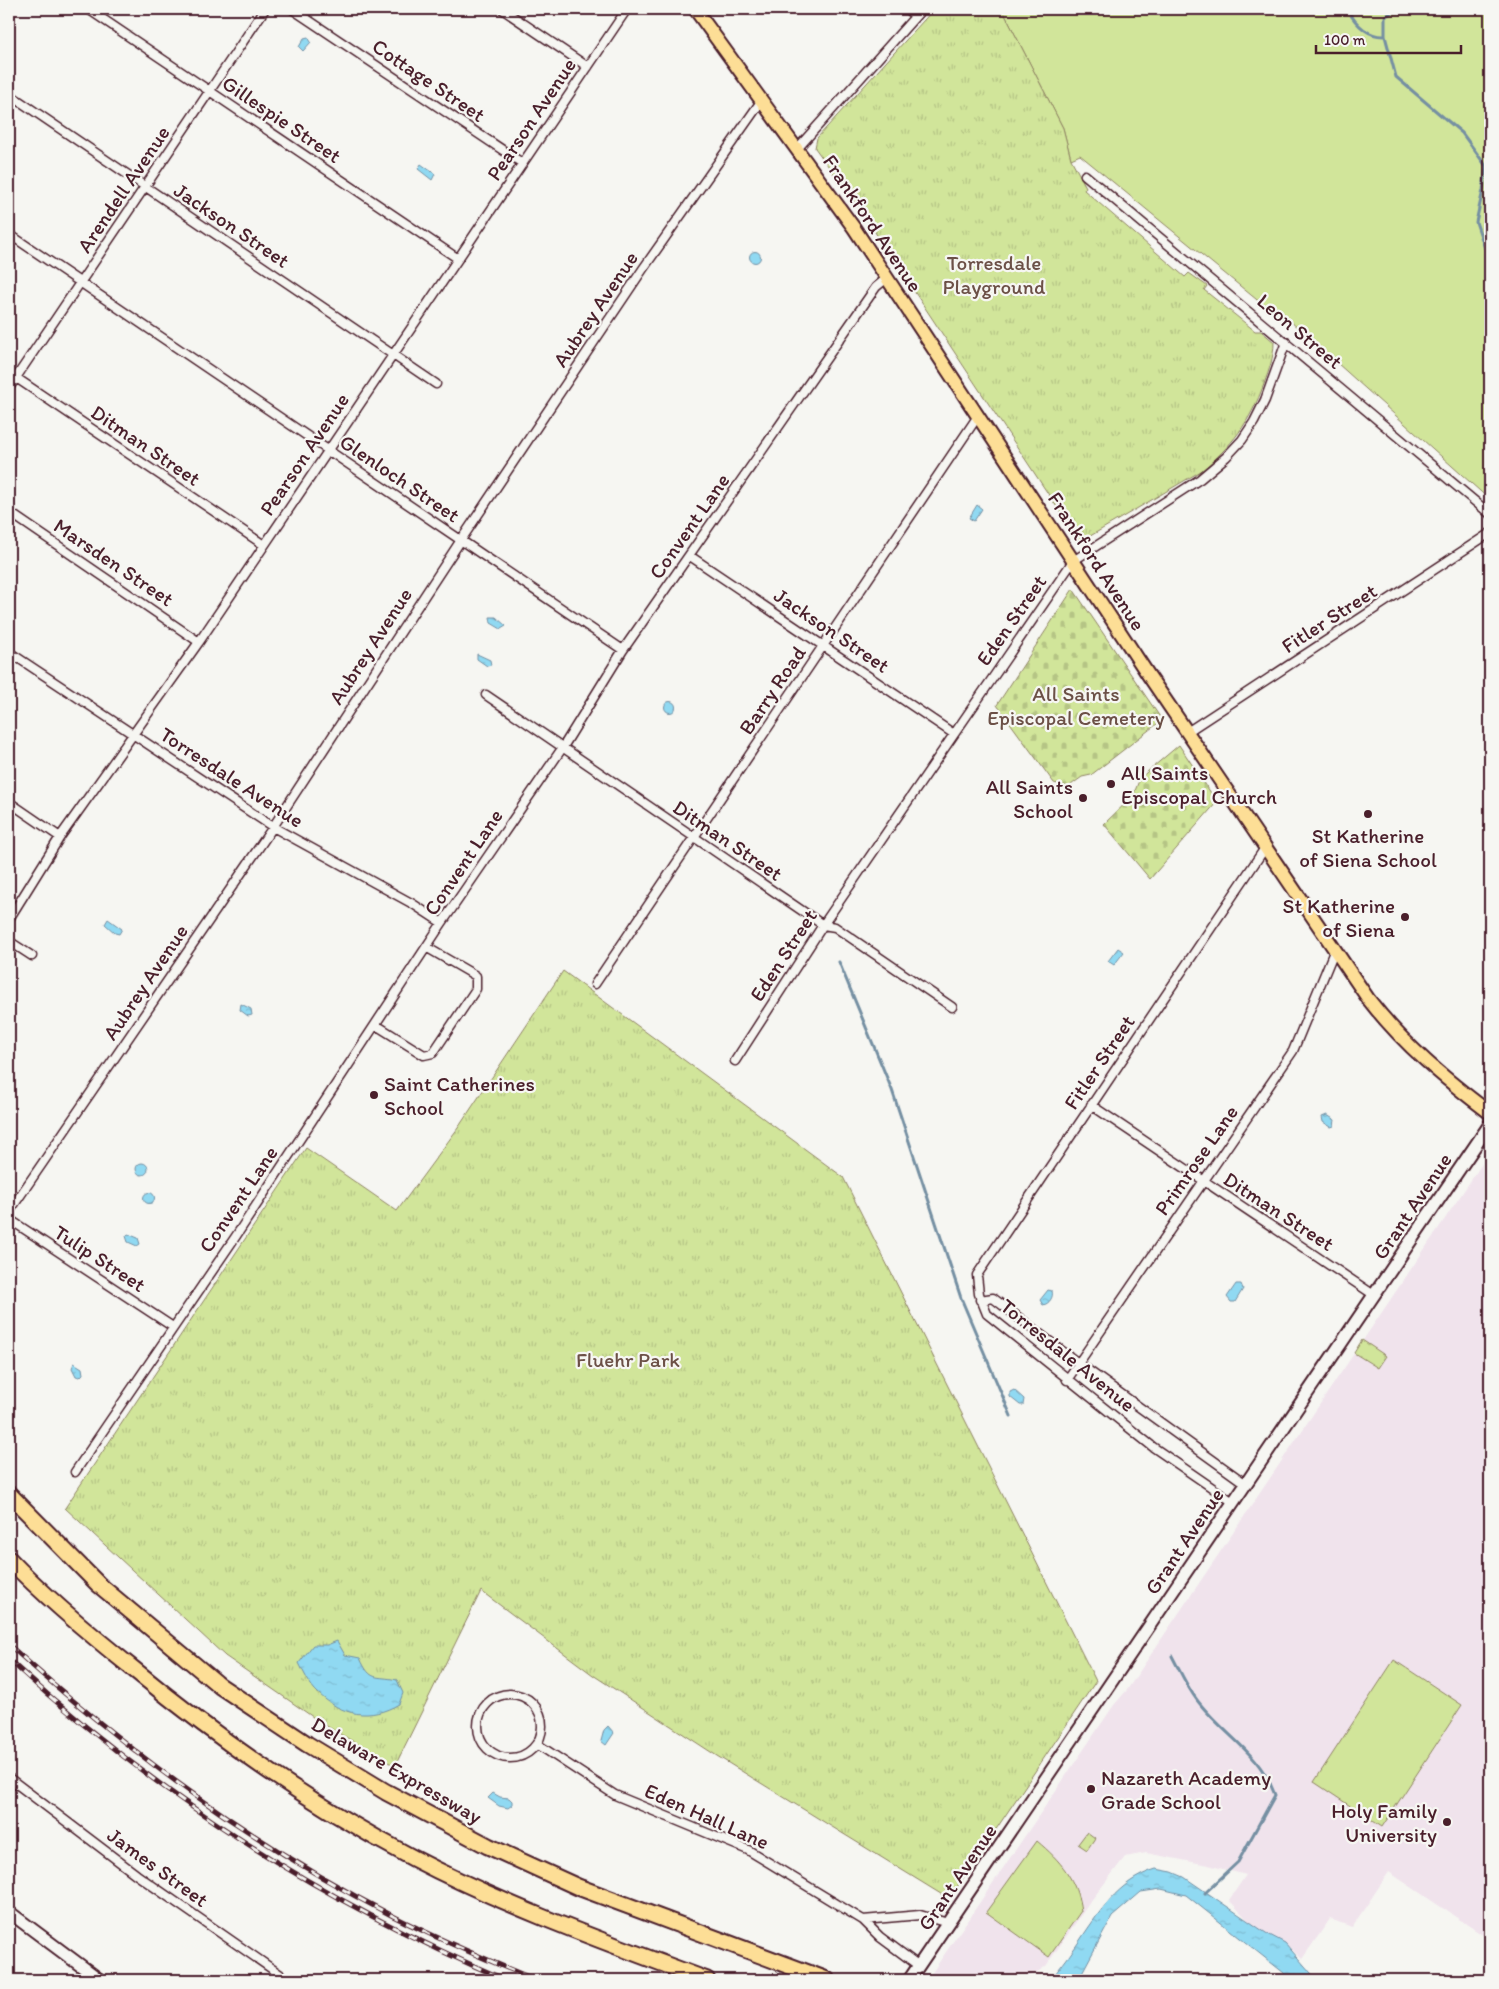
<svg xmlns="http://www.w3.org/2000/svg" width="1499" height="1989" viewBox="0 0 1499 1989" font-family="Itim,sans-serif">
  <defs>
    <pattern id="cemetery-stones" width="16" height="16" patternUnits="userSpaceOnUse" patternTransform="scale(1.25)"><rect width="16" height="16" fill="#d1e59a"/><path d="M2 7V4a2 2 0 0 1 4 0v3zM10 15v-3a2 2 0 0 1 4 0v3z" fill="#b5c485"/></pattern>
    <pattern id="park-tufts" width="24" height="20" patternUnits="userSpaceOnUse" patternTransform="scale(1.25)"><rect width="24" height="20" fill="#d1e59a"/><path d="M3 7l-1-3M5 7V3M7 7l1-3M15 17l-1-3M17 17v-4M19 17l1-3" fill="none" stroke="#b5c485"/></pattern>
    <pattern id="water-ripples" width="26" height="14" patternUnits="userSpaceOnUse" patternTransform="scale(1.25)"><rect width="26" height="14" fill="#90d9f2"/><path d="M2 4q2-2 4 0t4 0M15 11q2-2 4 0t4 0" fill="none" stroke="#7ebad0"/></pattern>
  </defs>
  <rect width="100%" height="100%" fill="#f6f6f2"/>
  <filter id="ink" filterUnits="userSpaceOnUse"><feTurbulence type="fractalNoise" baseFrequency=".02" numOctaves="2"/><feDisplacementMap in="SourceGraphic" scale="10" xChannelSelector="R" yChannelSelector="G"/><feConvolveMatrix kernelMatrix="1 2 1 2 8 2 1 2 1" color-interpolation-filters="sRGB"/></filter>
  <g filter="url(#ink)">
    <path fill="#f0e3ec" d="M1490 1152V1940L1389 1872 1352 1927 1330 1919 1302 1959 1289 1947 1258 1931 1229 1900 1246 1875 1208 1865 1146 1853 1125 1857 1090 1902 1046 1966 1036 1973 1023 1980H927L1114 1705 1127 1690Z"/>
    <path fill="#d1e59a" stroke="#8e8262" d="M1002 9H1490V500L1280 312 1273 313 1080 155 1071 159 1063 128Z
      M1394 1660 1462 1705 1382 1827 1314 1782Z
      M1037 1841C1061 1861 1077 1880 1081 1911L1049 1957 986 1912Z"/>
    <path fill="url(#cemetery-stones)" stroke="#8e8262" d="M1073 589 1162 720 1091 775 1082 777 1068 787 1054 783 997 705Z
      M1179 745 1217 802 1150 879 1104 824 1133 796 1140 778Z"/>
    <path fill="url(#park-tufts)" stroke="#8e8262" d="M934 9H1002L1063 128 1071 159 1086 187 1084 190 1185 277 1189 273 1207 286 1204 290 1255 331H1261L1274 342C1274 357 1269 370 1264 384 1250 422 1232 446 1201 471L1080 542 859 208 815 148 817 138Z
      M563 971 843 1177 1096 1681 949 1899 717 1756 593 1675 481 1591 395 1766 323 1724 225 1656 65 1508 306 1148 397 1211 458 1128Z
      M1362 1340 1386 1356 1378 1368 1354 1353Z
      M1087 1832 1095 1838 1087 1850 1078 1844Z"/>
    <path fill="url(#water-ripples)" stroke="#748fa2" d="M308 37 311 42 303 51 299 47 304 38Z
      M421 164 435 174 432 180 418 169Z
      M749.5 257a5.5 5.5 0 1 1 11 0a5.5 5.5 0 1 1-11 0Z
      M977 505 982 509 974 521 969 518Z
      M490 617H496L506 626 501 629 491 623Z
      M477 654 490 660 491 665 487 666 477 659Z
      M664.5 707a5.5 5.5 0 1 1 11 0a5.5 5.5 0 1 1-11 0Z
      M108 919 122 929 119 934 115 933 105 924Z
      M1118 948 1124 952 1114 965 1108 961Z
      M241 1004 251 1009 252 1015 248 1016 240 1010Z
      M1327 1115 1335 1120 1334 1126 1331 1127 1323 1122 1322 1117Z
      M136 1169a6 6 0 1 1 12 0a6 6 0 1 1-12 0Z
      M143.5 1198a5.5 5.5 0 1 1 11 0a5.5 5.5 0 1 1-11 0Z
      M128 1234 138 1238 140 1244 137 1246 128 1242 126 1236Z
      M1236 1284H1241L1243 1289 1235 1302H1231L1227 1297Z
      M1048 1290 1052 1291C1054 1297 1049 1304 1043 1305L1040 1300Z
      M74 1363 82 1368 83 1374 80 1377 76 1376 72 1368Z
      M1014 1390 1024 1399 1023 1405H1020L1010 1397V1392Z
      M337 1641 345 1655 360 1658C371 1683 376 1675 397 1680L403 1693 399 1704C370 1721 342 1716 318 1693 310 1686 304 1673 299 1663L313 1645H327Z
      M608 1726 614 1733 606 1745 601 1741 604 1730Z
      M493 1793 500 1797 509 1798 512 1801V1805L508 1808 499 1806 488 1798Z
      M1156 1869 1172 1872 1184 1877 1266 1933 1285 1943 1317 1980H1289L1284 1973 1186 1895 1161 1889 1141 1892 1112 1917 1078 1980H1050C1059 1969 1068 1958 1076 1946 1098 1914 1117 1881 1156 1869Z"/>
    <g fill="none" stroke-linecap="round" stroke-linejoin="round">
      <path stroke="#748fa2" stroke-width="3" d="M1347 9C1355 23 1367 37 1385 36
        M1396 9 1385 17V36L1396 77 1462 133 1486 166 1483 190 1476 222 1490 263
        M839 962 892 1090 961 1298 1011 1416
        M1172 1656C1180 1671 1187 1687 1197 1700 1223 1735 1259 1751 1275 1795L1238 1862 1205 1893"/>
      <g stroke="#4a1f2b" stroke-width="11">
        <path id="street" d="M88 9 457 258
          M292 9 522 163
          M502 9 588 67
          M907 9 915 16
          M9 94 436 384
          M797 149 922 9
          M1085 175 1490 514
          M9 234 623 650
          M9 373 264 545
          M9 388 265 9
          M9 512 199 642
          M690 556 954 734
          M9 652 273 827 413 904 442 923
          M486 695 823 925 835 927 952 1007
          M1187 732 1490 533
          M9 802 60 837
          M9 919 60 837 199 642 627 9
          M9 941 32 956
          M595 984 978 416
          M376 1025 424 1055 433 1053 476 989V976L426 947
          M735 1061 823 925 1073 561 1200 479 1226 457 1242 440 1254 422 1265 400 1286 342
          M1091 1105 1374 1295
          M9 1212 273 827 461 540 643 269 762 100
          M9 1219 173 1327
          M980 1300 993 1298 1078 1363 1246 1484
          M1067 1380 1293 1051 1335 949
          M75 1472 236 1236 442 923 563 747 623 650 876 287 887 278
          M1233 1502 1153 1447 987 1314 979 1294 977 1275 1265 848
          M478 1726a32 32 0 1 1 64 0a32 32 0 1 1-64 0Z
          M537 1744 615 1795 748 1850 863 1920 920 1915 948 1923
          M9 1778 137 1875 288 1980
          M863 1920 880 1937 919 1966"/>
      </g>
      <g stroke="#4a1f2b" stroke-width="15">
        <path id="secondary" d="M9 1912 100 1980
          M909 1980 1490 1124"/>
      </g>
      <g stroke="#4a1f2b" stroke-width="16">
        <path id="primary" d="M695 9 854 228 1149 676 1369 1000C1404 1045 1445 1079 1490 1113"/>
      </g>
      <g stroke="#4a1f2b" stroke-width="19">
        <path id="highway" d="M9 1494 98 1584 220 1686 307 1744 386 1792 488 1846 578 1887 827 1980
          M9 1559C47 1599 92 1636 136 1671 222 1742 314 1806 413 1858 507 1907 608 1943 707 1980"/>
      </g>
      <use href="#street" stroke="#f6f6f2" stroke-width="8"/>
      <use href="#secondary" stroke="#f6f6f2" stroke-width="11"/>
      <use href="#primary" stroke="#fdde96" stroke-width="12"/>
      <use href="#highway" stroke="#fdde96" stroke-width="15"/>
      <g stroke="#4a1f2b" stroke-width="5">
        <path id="rail" d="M9 1645C126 1750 250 1843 391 1915 438 1939 487 1960 536 1980
          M9 1660C160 1798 318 1899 506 1980"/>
      </g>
      <use href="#rail" stroke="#f6f6f2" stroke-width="3" stroke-dasharray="9" stroke-linecap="butt"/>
    </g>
  </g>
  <g fill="#4a1f2b" stroke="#f6f6f2" stroke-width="2">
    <circle cx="1111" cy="784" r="5"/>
    <circle cx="1083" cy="798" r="5"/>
    <circle cx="1368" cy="814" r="5"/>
    <circle cx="1405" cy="917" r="5"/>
    <circle cx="374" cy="1095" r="5"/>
    <circle cx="1091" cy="1789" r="5"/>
    <circle cx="1447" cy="1822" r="5"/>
  </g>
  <g text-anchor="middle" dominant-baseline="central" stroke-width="4.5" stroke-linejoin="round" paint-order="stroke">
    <g font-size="21" fill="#4a1f2b" stroke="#f6f6f2">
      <text transform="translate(429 80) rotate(34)">Cottage Street</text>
      <text transform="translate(282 119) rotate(34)">Gillespie Street</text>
      <text transform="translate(531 119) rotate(-56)">Pearson Avenue</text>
      <text transform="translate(123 189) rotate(-56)">Arendell Avenue</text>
      <text transform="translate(873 223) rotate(56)">Frankford Avenue</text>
      <text transform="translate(232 225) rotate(34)">Jackson Street</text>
      <text transform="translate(595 309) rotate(-56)">Aubrey Avenue</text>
      <text transform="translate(1300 331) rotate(40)">Leon Street</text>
      <text transform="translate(146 445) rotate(34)">Ditman Street</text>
      <text transform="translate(304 454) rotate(-56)">Pearson Avenue</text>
      <text transform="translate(400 478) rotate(34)">Glenloch Street</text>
      <text transform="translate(689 526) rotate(-55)">Convent Lane</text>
      <text transform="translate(1097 561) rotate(57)">Frankford Avenue</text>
      <text transform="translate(114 562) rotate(34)">Marsden Street</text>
      <text transform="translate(1329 618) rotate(-33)">Fitler Street</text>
      <text transform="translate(1011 620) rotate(-55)">Eden Street</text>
      <text transform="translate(832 630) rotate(34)">Jackson Street</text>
      <text transform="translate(370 646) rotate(-57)">Aubrey Avenue</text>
      <text transform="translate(772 690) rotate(-56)">Barry Road</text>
      <text transform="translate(232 777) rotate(33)">Torresdale Avenue</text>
      <text transform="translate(728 840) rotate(34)">Ditman Street</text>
      <text transform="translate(463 862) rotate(-56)">Convent Lane</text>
      <text transform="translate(783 955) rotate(-57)">Eden Street</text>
      <text transform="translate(145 982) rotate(-56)">Aubrey Avenue</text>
      <text transform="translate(1099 1062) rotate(-56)">Fitler Street</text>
      <text transform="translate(1196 1160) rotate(-55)">Primrose Lane</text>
      <text transform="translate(238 1199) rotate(-56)">Convent Lane</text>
      <text transform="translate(1412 1206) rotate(-56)">Grant Avenue</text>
      <text transform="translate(1279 1211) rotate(33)">Ditman Street</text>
      <text transform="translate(100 1258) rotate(33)">Tulip Street</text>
      <text transform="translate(1068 1355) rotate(39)">Torresdale Avenue</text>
      <text transform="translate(1184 1541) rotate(-56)">Grant Avenue</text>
      <text transform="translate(397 1770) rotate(30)">Delaware Expressway</text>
      <text transform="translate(707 1816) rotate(24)">Eden Hall Lane</text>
      <text transform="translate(158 1867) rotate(36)">James Street</text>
      <text transform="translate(957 1877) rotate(-56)">Grant Avenue</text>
    </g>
    <g font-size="21" fill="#6c5047" stroke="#f6f6f2">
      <text x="994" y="262">Torresdale<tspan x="994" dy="24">Playground</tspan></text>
      <text x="1076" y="693">All Saints<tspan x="1076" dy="24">Episcopal Cemetery</tspan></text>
      <text x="628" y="1359">Fluehr Park</text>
    </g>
    <g font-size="21" fill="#4a1f2b" stroke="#f6f6f2" text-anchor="start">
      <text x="1121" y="772">All Saints<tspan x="1121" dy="24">Episcopal Church</tspan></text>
      <text x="1073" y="786" text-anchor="end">All Saints<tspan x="1073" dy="24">School</tspan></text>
      <text x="1368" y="835" text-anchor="middle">St Katherine<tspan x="1368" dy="24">of Siena School</tspan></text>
      <text x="1395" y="905" text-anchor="end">St Katherine<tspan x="1395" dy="24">of Siena</tspan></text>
      <text x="384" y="1083">Saint Catherines<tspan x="384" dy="24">School</tspan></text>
      <text x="1101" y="1777">Nazareth Academy<tspan x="1101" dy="24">Grade School</tspan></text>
      <text x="1437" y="1810" text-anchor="end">Holy Family<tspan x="1437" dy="24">University</tspan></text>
    </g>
  </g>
  <rect width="1499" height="1989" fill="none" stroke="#f6f6f2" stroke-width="30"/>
  <rect x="15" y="15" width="1469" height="1959" fill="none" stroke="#4a1f2b" stroke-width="2" filter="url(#ink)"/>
  <path d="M1316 45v8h145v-8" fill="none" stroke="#4a1f2b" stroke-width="2.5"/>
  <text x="1324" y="45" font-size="15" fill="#4a1f2b" stroke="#f6f6f2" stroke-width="4" paint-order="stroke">100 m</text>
</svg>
